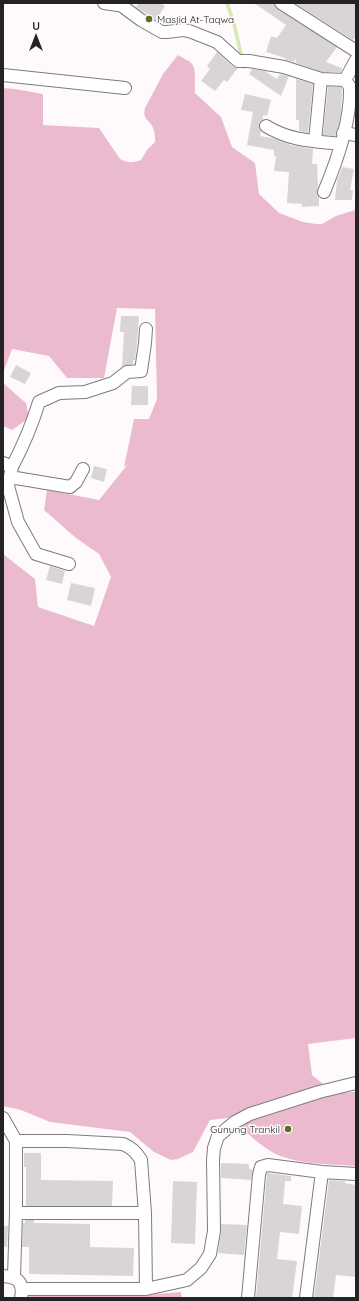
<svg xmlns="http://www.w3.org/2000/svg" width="359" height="1301" viewBox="0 0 359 1301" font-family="Quicksand,sans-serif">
  <rect width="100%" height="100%" fill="#fefafc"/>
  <path fill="#ecbacf" d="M178 55C182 58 189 60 192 64 197 70 194 85 195 93L221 117 232 147 255 163 259 194 279 213 303 222 316 224H322L336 216 355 210 356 209V1038L308 1044 312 1075 334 1093 356 1092V1166C330 1164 291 1165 269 1150 254 1141 242 1127 228 1118L210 1120 193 1152 178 1159 171 1160 154 1152 130 1132 50 1122 21 1110 3 1106V554L35 579 38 607 94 626 111 577 99 554 76 538 44 510 47 490 99 500 128 464 124 467 134 419H149L157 399 155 309 117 308 104 378H67L49 356 12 349 3 373V88L15 89 43 94V125L99 128 120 159C127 163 134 163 141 160L147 150 155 142C155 137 155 132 153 128 150 119 142 121 145 108L163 74Z
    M3 383 26 403 29 418 12 430 3 426Z
    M181 1292 182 1298H27L30 1295 131 1296Z"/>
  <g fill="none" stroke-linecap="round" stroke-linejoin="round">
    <path stroke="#d7e9af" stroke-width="3.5" d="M227 3 234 24 244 67"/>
  </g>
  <path fill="#d9d4d6" d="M139 3H160L165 6 156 20 136 7Z
    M254 3H274L277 9 337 47 326 62 342 68 341 72H322L296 63V58L294 62 284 59 285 58 266 52 271 36 277 38 286 25Z
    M297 3H356V36L353 40 296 4Z
    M217 52 233 67 238 68 227 82 224 80 215 91 201 81 210 69 207 66Z
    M252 69 265 71 277 79 280 74 289 76 281 96 249 74Z
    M296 79 313 84 308 133 299 131V120H296V106L297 107 296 106Z
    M328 87H341L342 89 341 112 338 128 336 131V136L323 135Z
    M245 94 271 100 267 116 263 115V119L259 123V127L261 131 260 136 272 138 291 145 313 149 312 164H317L318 187 317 193 319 197V206L302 207V204L287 203 289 172 274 171 276 156H274V150L247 145 253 112 241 110Z
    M342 167 354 169 350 190H353L352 200H335L337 181Z
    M121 316H139L137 343 135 360H133V364L122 366 124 332H120Z
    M16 365 31 373 25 384 10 377Z
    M132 386H148V405H131Z
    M94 466 107 469 104 482 91 478Z
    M50 566 65 571 62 584 46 580Z
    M71 583 95 588 91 606 67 600Z
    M24 1153H41V1180L113 1181 112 1206H26V1167H24Z
    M221 1163 249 1164V1169L253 1170 251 1180 221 1178Z
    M267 1173 291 1176V1181H285L283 1204 302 1206 299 1234 280 1232 277 1259 297 1261 292 1298H256Z
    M329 1180 345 1181V1183L356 1185V1277L336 1275 333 1298H314Z
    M173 1181 197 1182 195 1244 171 1243Z
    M25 1220H34V1223L90 1224V1247L134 1248 133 1276 29 1274V1247H22L23 1223H25Z
    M221 1224 247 1225 244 1255 218 1253 221 1232Z
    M3 1226H8L7 1247H3Z"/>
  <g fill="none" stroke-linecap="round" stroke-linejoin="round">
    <g stroke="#7f7a7c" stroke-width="14">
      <path id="street" d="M104 3 118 5 122 6 141 20 162 32H167L183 30 189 31 217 42 238 61H249L284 67 321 79 345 80 350 87C351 121 337 161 324 192
        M281 3 356 51
        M3 75 125 88
        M345 80 356 60
        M266 126C290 141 314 141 341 144
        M343 133 356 135
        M315 141 321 79
        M3 463 12 467 8 486 18 522 36 554 69 564
        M12 467C23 446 32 425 39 402L59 393 85 392 113 383 127 372 141 371 145 343 146 329
        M10 477 70 487 76 482 83 469
        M3 1118 16 1141V1213L14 1277
        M16 1141H67L123 1144C132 1148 136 1152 141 1160L145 1213 146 1289
        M16 1213H145
        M3 1276C18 1277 24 1282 21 1298
        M22 1289H146L187 1280 201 1268 210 1254 214 1231 213 1160 214 1148 218 1136 235 1122 250 1114 319 1092 356 1083
        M248 1298 259 1175 261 1167 268 1165 322 1172 356 1174
        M306 1298 322 1172"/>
    </g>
    <use href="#street" stroke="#fff" stroke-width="12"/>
  </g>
  <g fill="#5b6e1c" stroke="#fefafc" stroke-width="1.5">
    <circle cx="149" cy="19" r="4"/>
    <circle cx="288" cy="1129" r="4"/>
  </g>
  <g text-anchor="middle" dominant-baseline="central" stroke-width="3" stroke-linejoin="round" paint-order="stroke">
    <g font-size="10" fill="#242223" stroke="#fefafc" text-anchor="start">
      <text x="157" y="19">Masjid At-Taqwa</text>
      <text x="280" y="1129" text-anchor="end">Gunung Trankil</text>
    </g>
  </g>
  <rect width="359" height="1301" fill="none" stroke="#242223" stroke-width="8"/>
  <g transform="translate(36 36)" stroke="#fefafc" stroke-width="3" paint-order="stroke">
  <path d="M0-3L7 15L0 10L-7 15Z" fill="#242223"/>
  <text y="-6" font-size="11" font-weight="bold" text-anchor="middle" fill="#242223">U</text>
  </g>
</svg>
